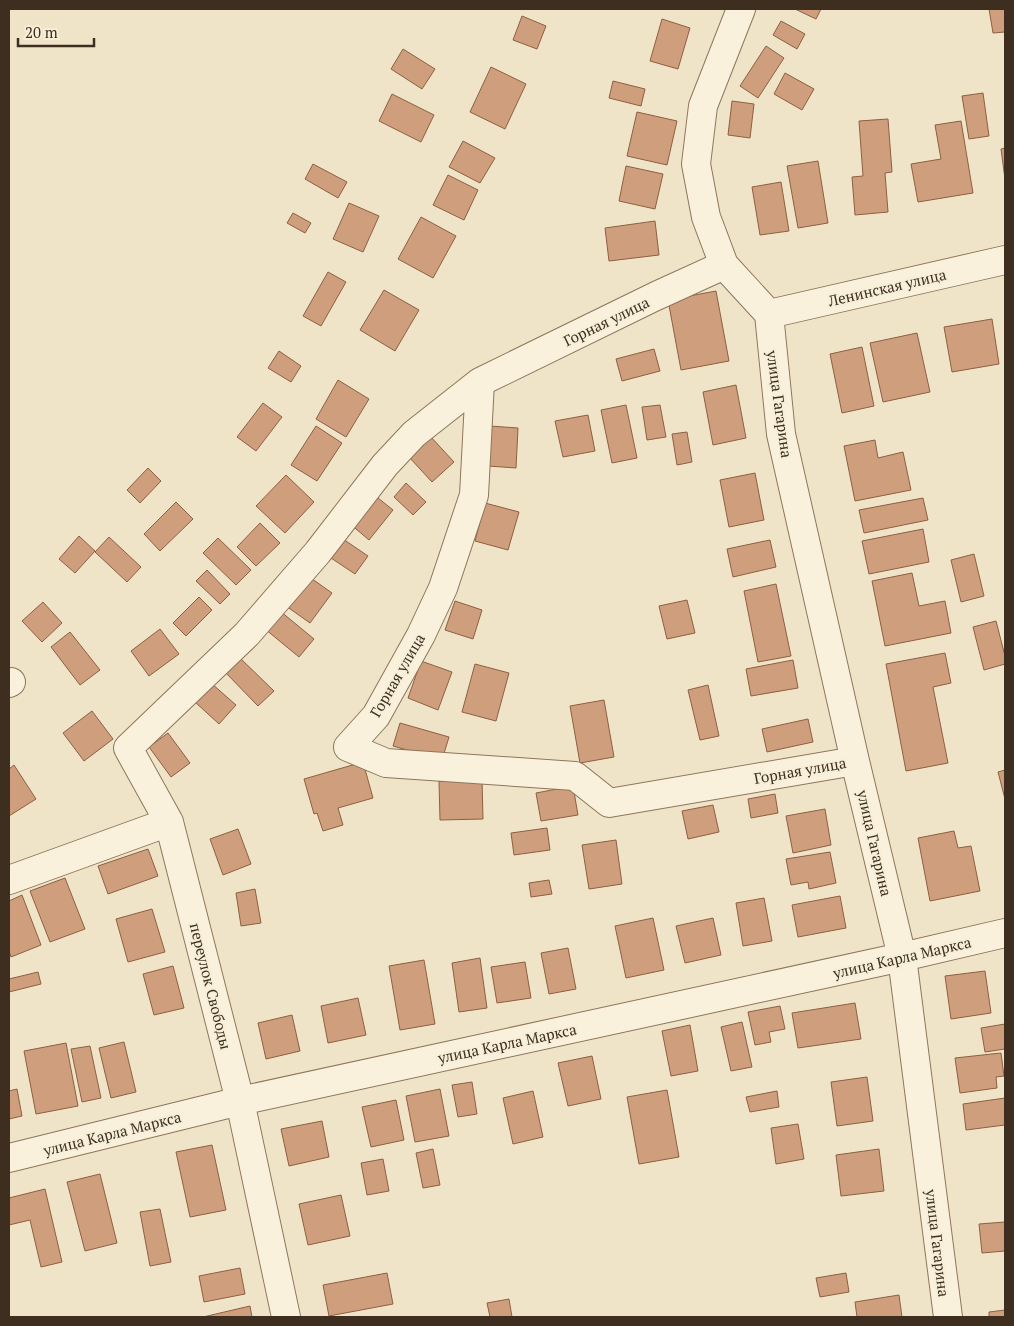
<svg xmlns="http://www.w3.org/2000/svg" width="1014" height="1326" viewBox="0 0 1014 1326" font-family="'PT Serif',serif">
  <rect width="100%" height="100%" fill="#f0e4c8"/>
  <path fill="#cf9f7d" stroke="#8d5f41" d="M795 9H821L816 19Z
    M989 9H1005V32L993 33Z
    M522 16 546 26 537 49 513 40Z
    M662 19 690 28 678 69 650 61Z
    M781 21 805 34 797 49 773 35Z
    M766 46 784 58 758 98 740 86Z
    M403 49 435 69 422 89 391 69Z
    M491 67 526 84 505 129 470 112Z
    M785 73 814 89 802 110 774 94Z
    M613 81 645 89 641 106 609 98Z
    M983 93 989 136 969 139 962 96Z
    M392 94 434 115 421 142 379 121Z
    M732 101 754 104 750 138 728 135Z
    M637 112 677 121 667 165 627 156Z
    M888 119 892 172 885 173 888 212 855 215 852 177 863 176 859 121Z
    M961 121 973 193 918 202 911 164 941 159 935 125Z
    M463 141 495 158 480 183 449 167Z
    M1005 148V179L1001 149Z
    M818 161 828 223 798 228 787 166Z
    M313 164 347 182 338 198 305 179Z
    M626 166 663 174 655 209 619 201Z
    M448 175 478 190 464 220 433 205Z
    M781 182 789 231 760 235 752 187Z
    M349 203 379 216 363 252 333 239Z
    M293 213 311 223 305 233 287 223Z
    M421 217 456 236 433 278 398 259Z
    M655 221 659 255 609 261 605 228Z
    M328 272 346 282 321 326 303 316Z
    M384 290 419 310 395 351 360 330Z
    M716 291 729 361 681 370 668 300Z
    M992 319 999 364 952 372 944 327Z
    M917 333 930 392 883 402 870 343Z
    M862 347 874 406 842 413 830 354Z
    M654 349 660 371 622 381 616 359Z
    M279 351 301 366 291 382 268 368Z
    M338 380 369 399 346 437 316 419Z
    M736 385 746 438 713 445 703 392Z
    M263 403 282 417 256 451 237 437Z
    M626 405 637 458 612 463 601 410Z
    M660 405 666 437 647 440 642 407Z
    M588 415 595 451 563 457 555 421Z
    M316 426 342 443 317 481 291 465Z
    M490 426 518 428 516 468 488 466Z
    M687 432 692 462 677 465 672 434Z
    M431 437 454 462 432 482 409 457Z
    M875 440 878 458 903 452 911 490 855 501 844 446Z
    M148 468 161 481 140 503 127 490Z
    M755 473 764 520 729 527 720 480Z
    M286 475 314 502 285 533 256 506Z
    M406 483 426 502 413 515 394 497Z
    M373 494 393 510 369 540 349 523Z
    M923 498 928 520 864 533 859 510Z
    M176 502 193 519 160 551 144 534Z
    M485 503 519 512 508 550 475 541Z
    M260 523 280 543 256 566 237 547Z
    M923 529 929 562 869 574 862 541Z
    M79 536 95 551 75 573 59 559Z
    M109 537 141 567 127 582 95 552Z
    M340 537 368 556 355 574 328 556Z
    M218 538 251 570 236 585 203 553Z
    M770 540 776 567 733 577 727 549Z
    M974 554 984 596 961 602 951 560Z
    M207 570 230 594 220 604 196 581Z
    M912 573 919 606 945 601 951 633 885 646 872 581Z
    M308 576 332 593 310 623 286 606Z
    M776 584 791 656 758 662 744 591Z
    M199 597 212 610 186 636 173 623Z
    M687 600 695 633 667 639 659 606Z
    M455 601 482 610 473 639 445 630Z
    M43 602 62 623 42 642 22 621Z
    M280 611 314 639 299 657 265 629Z
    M996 621 1005 656V664L984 670 973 627Z
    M160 629 179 654 149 676 131 651Z
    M70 632 100 670 80 685 51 647Z
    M945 653 951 683 933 687 948 763 906 771 886 664Z
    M240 658 274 691 258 706 225 672Z
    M793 660 798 688 751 696 746 669Z
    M421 661 452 672 438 710 408 698Z
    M475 664 509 673 496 721 462 712Z
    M211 683 236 705 219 724 195 702Z
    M708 685 719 736 700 740 688 690Z
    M604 700 614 757 580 763 570 706Z
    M92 711 113 739 84 761 63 733Z
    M808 719 813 742 767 752 762 729Z
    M400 723 449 737 442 760 393 746Z
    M168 733 190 763 171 777 149 747Z
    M363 762 373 798 338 808 343 825 323 831 317 813 314 814 304 779Z
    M14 765 36 799 9 816V769Z
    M1005 770V799L998 772Z
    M482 780 483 819 440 820 439 781Z
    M573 786 578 815 541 821 536 793Z
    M775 794 778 813 751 818 748 799Z
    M713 805 719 832 688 839 682 811Z
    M825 809 831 845 793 853 786 816Z
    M547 828 550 850 514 855 511 833Z
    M238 829 251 864 223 875 210 839Z
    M954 831 958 848 971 846 980 891 930 901 918 838Z
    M616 840 622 884 589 889 582 845Z
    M148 849 158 876 108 894 98 866Z
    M830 852 836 883 809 889 808 882 791 885 786 859Z
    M65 878 85 929 50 942 30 891Z
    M549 880 552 894 531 897 529 883Z
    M255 889 261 923 241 926 236 893Z
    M22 895 41 945 11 957 9 951V901Z
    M840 896 846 928 798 937 792 905Z
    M764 898 772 941 743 946 736 903Z
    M152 909 165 952 128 962 116 919Z
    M653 918 664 970 626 978 615 926Z
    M713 918 721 955 685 963 676 926Z
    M568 948 576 989 549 994 541 953Z
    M480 958 487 1008 459 1012 452 963Z
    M424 960 435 1024 400 1030 389 966Z
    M525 962 531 998 497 1003 491 967Z
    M173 966 184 1008 154 1015 143 974Z
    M985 971 991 1013 951 1019 945 976Z
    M38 972 41 984 9 992V979Z
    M358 998 366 1035 328 1043 321 1006Z
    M855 1003 861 1039 798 1048 792 1013Z
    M780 1006 785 1029 769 1032 771 1042 755 1045 748 1012Z
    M292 1015 300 1051 266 1059 258 1023Z
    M742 1022 752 1067 731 1071 721 1027Z
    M1005 1024V1049L985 1052 981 1028Z
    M690 1025 698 1071 671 1076 662 1031Z
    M124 1042 136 1092 111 1098 99 1048Z
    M66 1043 78 1106 36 1114 24 1051Z
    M90 1046 101 1098 82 1102 71 1049Z
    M1001 1053 1004 1076 996 1077 997 1088 960 1093 955 1058Z
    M592 1056 601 1099 568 1106 558 1063Z
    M867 1077 873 1121 837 1126 831 1082Z
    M472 1082 477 1114 458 1117 452 1085Z
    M17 1089 22 1116 9 1119V1091Z
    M440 1089 449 1136 415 1142 406 1096Z
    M667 1090 679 1157 639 1164 627 1097Z
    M533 1091 543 1137 513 1144 503 1098Z
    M777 1091 779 1107 750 1112 746 1097Z
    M1005 1098V1125L966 1130 963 1104Z
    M396 1100 404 1140 371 1147 362 1107Z
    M322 1121 329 1157 289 1166 281 1129Z
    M798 1124 804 1159 776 1164 771 1128Z
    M212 1145 226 1210 190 1217 176 1152Z
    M433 1149 440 1185 423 1188 416 1153Z
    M879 1149 884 1191 841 1196 836 1155Z
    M383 1159 389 1191 367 1195 361 1163Z
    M100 1174 117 1243 85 1251 67 1182Z
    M45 1189 62 1262 41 1267 30 1220 9 1225V1198Z
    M341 1195 350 1236 308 1245 299 1204Z
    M160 1209 171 1262 150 1266 140 1212Z
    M1005 1222V1251L982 1253 979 1224Z
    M240 1268 245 1294 204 1302 199 1276Z
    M387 1273 393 1304 329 1316 323 1285Z
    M846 1273 849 1292 820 1297 816 1278Z
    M899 1295 902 1317H857L855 1302Z
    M509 1299 512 1317H490L487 1303Z
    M250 1306 252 1317H203Z
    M1005 1310V1317H989V1312Z"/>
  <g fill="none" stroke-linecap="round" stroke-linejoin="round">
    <g stroke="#8d765c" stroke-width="30">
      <path id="street" d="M741 9 703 106 696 164 706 217 724 265 769 314
        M724 265 656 296 480 382 474 495 443 588 421 635 376 716 348 747 386 763 575 776 609 803 855 761
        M769 314 781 434 855 761 902 957 948 1317
        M769 314 1005 260
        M9 683 11 682
        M9 880 169 822
        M9 1158 240 1101 902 957 1005 933
        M286 1317 240 1101 169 822 128 748 247 634 318 552 385 465 414 434 480 382"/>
    </g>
    <use href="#street" stroke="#faf1dc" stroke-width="28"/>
  </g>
  <g text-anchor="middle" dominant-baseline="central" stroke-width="4" stroke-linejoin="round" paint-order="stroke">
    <g font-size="15" fill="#3d2e20" stroke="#f7eed8">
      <text transform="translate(887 287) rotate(-13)">Ленинская улица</text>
      <text transform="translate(606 321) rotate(-26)">Горная улица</text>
      <text transform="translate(780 404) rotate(82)">улица Гагарина</text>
      <text transform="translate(397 675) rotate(-60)">Горная улица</text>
      <text transform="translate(800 770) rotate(-10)">Горная улица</text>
      <text transform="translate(875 843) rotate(77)">улица Гагарина</text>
      <text transform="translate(902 957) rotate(-13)">улица Карла Маркса</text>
      <text transform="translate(211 986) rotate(76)">переулок Свободы</text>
      <text transform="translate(507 1043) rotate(-12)">улица Карла Маркса</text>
      <text transform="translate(112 1133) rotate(-14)">улица Карла Маркса</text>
      <text transform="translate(938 1243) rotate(83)">улица Гагарина</text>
    </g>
  </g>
  <rect width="1014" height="1326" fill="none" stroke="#3d2e20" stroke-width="20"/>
  <path d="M18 38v8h76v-8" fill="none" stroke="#3d2e20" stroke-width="2.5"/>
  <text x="25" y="38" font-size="15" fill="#3d2e20" stroke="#f7eed8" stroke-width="4" paint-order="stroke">20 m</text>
</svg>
